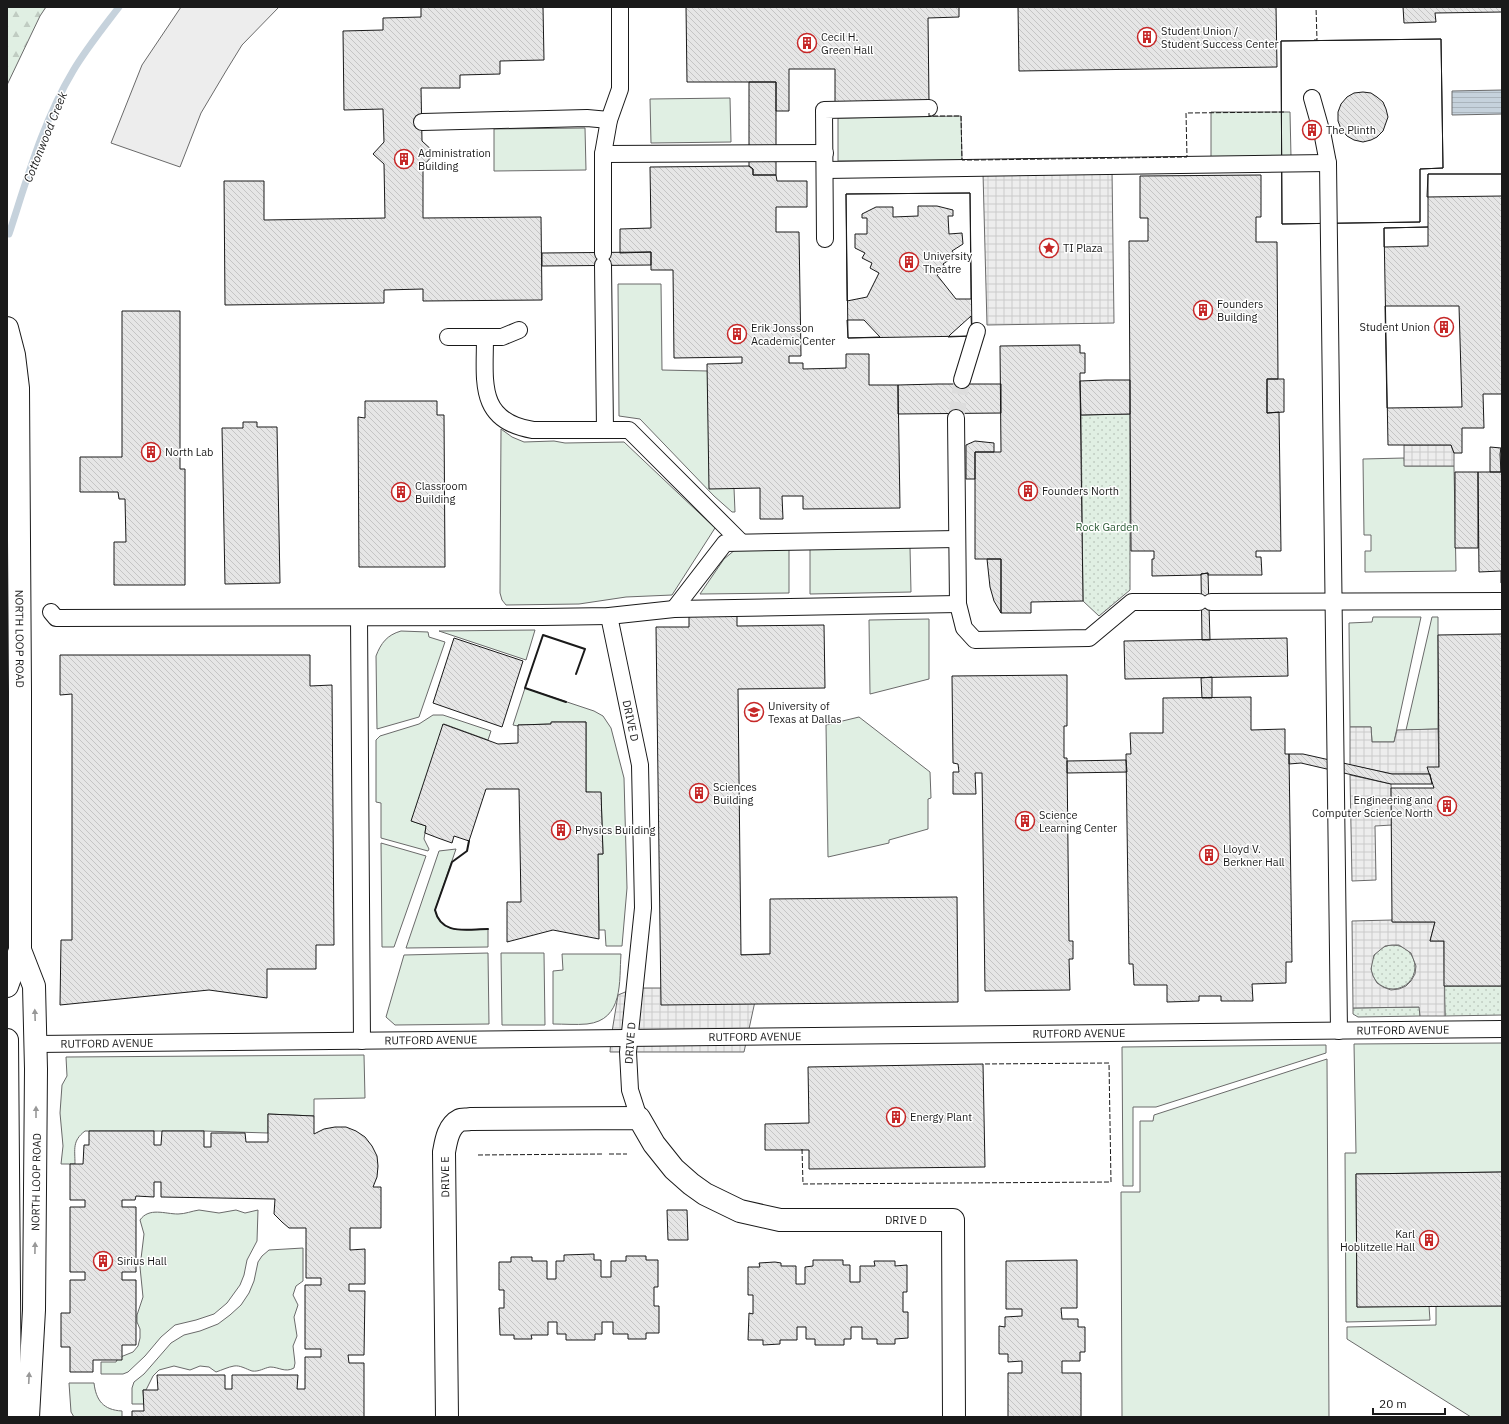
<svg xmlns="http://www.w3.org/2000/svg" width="1509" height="1424" viewBox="0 0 1509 1424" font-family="'IBM Plex Sans',sans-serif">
  <defs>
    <pattern id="forest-firs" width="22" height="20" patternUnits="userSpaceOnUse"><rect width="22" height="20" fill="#e0efe3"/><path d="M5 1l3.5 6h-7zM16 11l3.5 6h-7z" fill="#c0ccc2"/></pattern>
    <pattern id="garden-dots" width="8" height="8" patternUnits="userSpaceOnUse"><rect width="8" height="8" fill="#e0efe3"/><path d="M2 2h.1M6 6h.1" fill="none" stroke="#c0ccc2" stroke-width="1.8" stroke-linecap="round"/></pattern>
    <pattern id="plaza-grid" width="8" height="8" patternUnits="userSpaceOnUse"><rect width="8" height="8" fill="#ededed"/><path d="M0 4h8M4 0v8" fill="none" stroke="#cbcbcb"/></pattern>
    <pattern id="water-rules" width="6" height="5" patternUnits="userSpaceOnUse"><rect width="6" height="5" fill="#c6d2dc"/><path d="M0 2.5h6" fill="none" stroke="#aab4bc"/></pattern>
    <pattern id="building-back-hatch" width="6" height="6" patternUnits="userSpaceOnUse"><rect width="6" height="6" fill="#e6e6e6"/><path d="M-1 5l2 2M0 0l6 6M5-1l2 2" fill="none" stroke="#c5c5c5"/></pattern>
  </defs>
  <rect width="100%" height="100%" fill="#fff"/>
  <path fill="#e0efe3" stroke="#6a6a6a" d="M730 98 731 142 651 143 650 99Z
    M1211 112H1290L1291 157H1211Z
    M961 116 962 160 838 161V118Z
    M585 128 586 170 494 171V129Z
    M618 284H661L662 370 708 371 734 488 735 512H732L714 496 640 419 619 416Z
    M501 429 512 437 524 442 554 441 565 443 624 442 715 528 672 595 626 597 579 604 506 605 502 600 500 593Z
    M1404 458 1405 466H1454L1456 571 1365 572V551H1371V535H1364L1363 459Z
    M910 547 911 592 810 594V549Z
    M789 548V593L700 594 724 559 736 549Z
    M1373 617H1421L1394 742H1372L1371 727H1350L1349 623 1372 622Z
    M1432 617H1438V729L1406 730Z
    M929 619V679L870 694 869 620Z
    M535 630 526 660 439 631Z
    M401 631 428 632 429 637 445 642 419 717 377 729 376 656C381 643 387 635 401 631Z
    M525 688 594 711 603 716 611 728 624 778 627 888 622 946H606L605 930H599L598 854H603L601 793 586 792V722H552L551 724 518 725V726L513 725Z
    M433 715H443L491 731 488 740 444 724 412 821 426 826 424 839 429 849 428 851 381 838V803L376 802V740L380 736 419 724Z
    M859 717 930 772 931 798 928 799V829L889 840V843L828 857 826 725Z
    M381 843 426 856 394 947H382Z
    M456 849 435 910C441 936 467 929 488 929V947L406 948 439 851Z
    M488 953 489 1024 395 1025 386 1017 404 955Z
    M501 953H544L545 1025H502Z
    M562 954H621C619 981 624 1020 587 1024 576 1025 564 1024 553 1024V971L563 970Z
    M1502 1043V1172L1356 1174 1357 1307 1429 1306 1430 1320 1346 1322 1345 1153H1356L1354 1044Z
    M1326 1045V1053L1156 1107H1133V1186H1123L1122 1047Z
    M364 1055 365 1098 314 1099V1116L268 1114V1133L204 1131H85C72 1141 75 1149 75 1164H61L63 1146 60 1113 62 1085 67 1076 66 1057Z
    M1327 1059 1329 1417H1122L1121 1192H1140V1121H1153L1154 1115Z
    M199 1210 219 1213 236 1210 245 1213 258 1210 257 1241 247 1260 244 1275 240 1285 227 1303 214 1314 196 1320 175 1325 161 1337 145 1356 128 1372 123 1374H101V1362H116L118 1358 133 1352 138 1346 140 1338V1329L137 1322V1315L143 1297 140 1267 144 1234 140 1220C149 1207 165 1214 178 1214 185 1214 192 1211 199 1210Z
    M303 1248V1281L296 1286 293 1295 298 1305 294 1317 297 1336 293 1346 295 1363 294 1368C285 1373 279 1367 270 1367 264 1368 259 1372 252 1371 246 1369 240 1365 234 1366 228 1367 222 1370 216 1372L209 1367 200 1366 190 1370 174 1366 159 1370 153 1376 146 1390H143L144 1404H132V1388L134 1382 144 1374 171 1343 184 1335 200 1331 218 1324 230 1315 241 1305 249 1293 254 1281 258 1262 262 1256 269 1250Z
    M1436 1306H1502V1417H1471L1347 1339V1327L1436 1325Z
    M69 1383H94C96 1400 103 1410 122 1411V1417H74L71 1412Z"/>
  <path fill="url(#forest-firs)" stroke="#6a6a6a" d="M7 7H46L40 16 7 85Z"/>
  <path fill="url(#garden-dots)" stroke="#6a6a6a" d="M1130 414V590L1099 616 1083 601 1081 415Z
    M1371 967a22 22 0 1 1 44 0a22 22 0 1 1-44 0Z
    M1444 986H1502V1015L1445 1016Z
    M1420 1007V1016L1358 1017 1353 1014V1008Z"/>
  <path fill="#ededed" stroke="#6a6a6a" d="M181 7H279L242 45 226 71 201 113 180 167 111 143 142 65Z"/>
  <path fill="url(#plaza-grid)" stroke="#6a6a6a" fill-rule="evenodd" d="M1112 170 1114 323 987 325 983 173Z
    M1404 445H1451L1454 453V466H1404Z
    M1350 727H1371L1372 742H1394L1397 730 1438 729 1439 767 1430 774H1392L1350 765Z
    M1350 775 1391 784 1392 825 1375 826 1376 880 1352 881Z
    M1392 920 1393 922H1435L1430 941H1444L1445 1016H1420L1419 1007 1353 1008 1352 921ZM1392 945H1399L1411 953 1416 966 1415 974 1411 981 1406 986 1399 989 1391 990 1383 987 1377 983 1373 976 1371 969 1374 955 1385 946Z
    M770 954 762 969 744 1052H610L611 1038 618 995 635 988H660L687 983 722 955Z"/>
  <path fill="url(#water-rules)" stroke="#6a6a6a" d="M1502 90V114L1452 115V91Z"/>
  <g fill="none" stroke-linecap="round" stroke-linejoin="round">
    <path stroke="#c6d2dc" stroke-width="7" d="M9 234C27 179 43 121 73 71 86 49 103 28 119 7"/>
  </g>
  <path fill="url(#building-back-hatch)" stroke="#1a1a1a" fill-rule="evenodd" d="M421 7H543L544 60 500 61V74L460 75V88H421L422 141 435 153 423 166V218L541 217 542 300 423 301V289L384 290V303L225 305 224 181H264V220L385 218 384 164 373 154 384 142 383 109 344 110 343 31 383 30V18L421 17Z
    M686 7H959V17L928 18 929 102 835 103V69H789V111H776V82H687Z
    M1018 7H1276L1277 67 1019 71Z
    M1403 7H1502V12L1435 13 1436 22 1404 23Z
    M1441 39 1443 168 1420 169V222L1282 224 1281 41ZM1363 92 1371 93 1377 97 1383 102 1386 109 1388 117 1383 131 1377 137 1371 140 1363 142 1354 140 1347 136 1341 129 1338 121V112L1341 104 1347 97 1354 93Z
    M1441 39 1443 168 1420 169V222L1282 224 1281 41Z
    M749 82H776V175H753V169L749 166Z
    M749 166 753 169V175H776L777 181H807V207H776V232H799L801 356H789V363H803V369L846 368V354H869V385H898L900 508 803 509V496H782L783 519H760V488L709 489 707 364 742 363V357L674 358 673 270H651V252L620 253V229L651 228 650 167Z
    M1428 174H1502V394H1483L1484 428H1462V453H1454L1451 445H1388L1384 228 1428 227Z
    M1428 174H1502V196L1427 197Z
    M1261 175V217H1256V242H1277L1278 379H1267V413L1279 412 1281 551H1256V557H1261L1262 575H1208V573L1201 574V575L1152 576V559H1154V551H1131L1129 241H1148V218H1140V176Z
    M970 193 972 336 848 338 846 194Z
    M970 193 971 299H956L937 275 946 268 943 264 955 256 952 251 963 244 962 233 949 234 948 216H953V210L937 206H918V216L893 217V207H876L862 214V218H867V234H855V248L865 253 862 258 872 263 870 268 879 273 867 297 847 301 846 194Z
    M1428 227V246L1384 247V228Z
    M651 252V265L542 266V253Z
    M1385 306H1459L1462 407 1387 408Z
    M122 311H180V469H185V585H114V542H126L125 499H119L118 492H80V457H122Z
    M971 316 972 336 948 337 951 334Z
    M847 320H864L880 337 848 338Z
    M1080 345V353H1085V373H1080V381L1083 601 1031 602V613H1001V559H975V452H1001L1000 346Z
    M1267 379H1284V412L1267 413Z
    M1105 380H1130V414L1081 415 1080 381Z
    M938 384H1001V413L898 414V385Z
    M365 401H437V415H444L445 567H359L358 417 365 418Z
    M243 422H257V427H277L280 583 225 584 222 428H243Z
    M975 441 994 443V452H975V479H966V445Z
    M1490 447 1501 448V472H1490Z
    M1502 447V583H1501V571L1479 572 1478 472H1501L1500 454 1501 448Z
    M1455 472H1478V548H1455Z
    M987 559H1001V613L994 601 990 587Z
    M1208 573 1210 640H1202L1201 574Z
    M689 614H737V626L824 625 825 688 738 689 741 955 770 954V899L957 897 958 1002 661 1005 656 627H689Z
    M1502 634V986H1444V941H1430L1435 922H1392L1391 788H1434L1427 767H1439L1438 635Z
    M454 638 523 661 502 727 433 703Z
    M1287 638 1288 676 1125 679 1124 641Z
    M60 655H310V686L332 685 334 945H316V969H267V998L209 990 60 1005 61 940H72V694L60 695Z
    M1067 675V726H1064V758H1067L1069 941H1073V959H1069L1070 990 985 991 982 773H975L976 794H953V772H959L958 764 953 763 952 676Z
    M1212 677V698H1202L1201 678Z
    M1251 697V730L1285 729V754H1289L1292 962H1286V983L1252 984 1253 1001H1221V996H1199V1001L1167 1002V985H1134L1133 964H1129L1126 754H1131L1130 733H1163V698Z
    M551 722H586V792H601L603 854H598L599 939 553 930 507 942V902H521L519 789H486L469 841 454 836 452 843 438 838 425 833 426 826 411 821 443 724 498 744 518 743V725L551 724Z
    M1289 754H1303L1392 774H1430L1432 784H1391L1301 763 1289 764Z
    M1126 760 1127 772 1067 773V761Z
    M983 1064 985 1167 809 1169V1150H765V1124L809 1123 808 1067Z
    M268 1114 314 1116V1134L324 1129 335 1127H346L356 1131 365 1137 372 1146 377 1156 378 1166 377 1177 373 1187H381V1228H350V1250L365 1249V1284H349V1291H365L364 1355H348L349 1363H364V1417H132V1411H144L143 1390H158L157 1375H225V1389H232V1375H298L297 1389H305V1357H321V1349H305V1285H321V1278H306V1228H289L282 1222 274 1214 275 1199 161 1197V1182H154V1197L136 1196 135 1200H122V1207H136V1272H122V1280H136V1345H122V1360H93V1372H70V1347H61V1313H70V1280H85V1272H70V1207H85V1200H70V1164H83L84 1145H89V1131H154V1145H161L162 1131H204V1147H211V1133H245L246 1142H268Z
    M1502 1172V1306L1357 1307 1356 1174Z
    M667 1210H687L688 1240H668Z
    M594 1254V1260H601V1277H611V1261H626V1256H646V1260H658V1287H654V1306H659V1333H646V1339H628V1334H613V1322H602V1334H595V1340H566V1334H557V1322H548V1335H531L532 1339H514V1335H500L499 1308H504V1290H499V1262H511V1257H532V1261H547V1279H556V1261H564V1255Z
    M813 1260H843V1265H850V1282H860V1266H875L874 1261H895V1266L907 1265V1292H903V1312H908V1338L895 1339V1344H877V1339H862V1327H851V1339H844V1345H815V1339H806V1327H797V1340H780V1344L763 1345V1340H748L749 1313 753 1314V1295H748V1267H760L759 1263 775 1262 781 1263V1266H796V1284H805V1267L813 1266Z
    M1077 1260V1308H1061L1062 1319H1078V1327H1085V1352H1080V1361H1062V1373H1081V1417H1008V1373H1022V1361L1008 1362V1354H999V1326L1005 1327V1317L1022 1316V1309H1006V1261Z"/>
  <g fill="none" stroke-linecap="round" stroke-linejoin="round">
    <path stroke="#ddd" stroke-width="16" stroke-dasharray="16 8" stroke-linecap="butt" d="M956 418 962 380"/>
    <g stroke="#1a1a1a" stroke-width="18">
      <g id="pedestrian">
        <path d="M1312 98 1323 137 1328 163 1339 1031"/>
        <path d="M422 122 587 118 609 120"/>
        <path d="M603 154 825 153"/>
        <path d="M825 170 1328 163"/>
        <path d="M825 239 824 110 929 108"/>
        <path d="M603 253V154L609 120 620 89V7"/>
        <path d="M603 265 605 430H629L741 542"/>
        <path d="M448 337H502L519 330"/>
        <path d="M485 337C485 381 477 421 533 430H605"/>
        <path d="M962 380 977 331"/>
        <path d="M956 418 958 604 964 628 975 640 1089 638 1132 602H1199"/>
        <path d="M1211 602 1502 601"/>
        <path d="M674 609 725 543 957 539"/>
        <path d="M51 612 56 618 542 617 609 616 674 609 958 604"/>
        <path id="s1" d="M609 616 640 765 643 908 628 1052 630 1090 639 1118"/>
        <path d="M359 618 362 1041"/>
        <path id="s2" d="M36 1044 1502 1029"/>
      </g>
    </g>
    <g stroke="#1a1a1a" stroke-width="24">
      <g id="minor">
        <path id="s3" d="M7 328 14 355 18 388 20 691V950L7 986"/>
        <path d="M20 950 34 986 36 1069 34 1310 28 1417"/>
        <path d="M7 1040 10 1417"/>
        <path id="s4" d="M447 1417 444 1152C446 1141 448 1126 460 1120 462 1119 467 1120 470 1119L639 1118 654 1144 674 1169 691 1184 705 1194 740 1211 780 1220H953L954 1417"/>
      </g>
    </g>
    <use href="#pedestrian" stroke="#fff" stroke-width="16"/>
    <use href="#minor" stroke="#fff" stroke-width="22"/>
    <path stroke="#1a1a1a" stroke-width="1" stroke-dasharray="5 2" stroke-linecap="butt" d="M1314 40H1317L1316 7
      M929 113V116H961L962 160H977L1187 157 1186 113 1284 112
      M802 1149 803 1184 1111 1182 1109 1063 983 1064
      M609 1154H627
      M478 1155 603 1154"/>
    <path stroke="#1a1a1a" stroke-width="2" d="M566 702 525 688 543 635 585 649 576 674
      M469 841 467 851 452 862 435 910C441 936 467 929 488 929"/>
  </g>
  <defs><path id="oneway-solid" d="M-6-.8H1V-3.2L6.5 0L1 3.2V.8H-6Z"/></defs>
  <g fill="#989898">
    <use href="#oneway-solid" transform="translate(35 1015) rotate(-92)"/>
    <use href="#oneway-solid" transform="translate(36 1112) rotate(-90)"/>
    <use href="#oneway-solid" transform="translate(35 1248) rotate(-89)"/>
    <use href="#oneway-solid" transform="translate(29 1378) rotate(-87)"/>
  </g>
  <defs>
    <g id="building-ring" transform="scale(1)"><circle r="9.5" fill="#fff" stroke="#c62828" stroke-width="1.5"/><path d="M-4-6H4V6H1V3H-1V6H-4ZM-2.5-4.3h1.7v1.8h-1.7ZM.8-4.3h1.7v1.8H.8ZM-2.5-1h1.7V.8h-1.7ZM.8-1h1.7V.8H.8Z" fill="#c62828"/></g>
    <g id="sight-ring" transform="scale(1)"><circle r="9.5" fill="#fff" stroke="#c62828" stroke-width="1.5"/><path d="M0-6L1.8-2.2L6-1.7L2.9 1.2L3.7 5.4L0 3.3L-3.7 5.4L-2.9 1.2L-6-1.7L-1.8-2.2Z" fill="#c62828"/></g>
    <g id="university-ring" transform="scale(1)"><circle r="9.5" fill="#fff" stroke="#c62828" stroke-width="1.5"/><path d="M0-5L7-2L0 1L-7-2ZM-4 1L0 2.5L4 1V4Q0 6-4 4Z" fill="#c62828"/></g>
  </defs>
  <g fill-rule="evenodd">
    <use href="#building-ring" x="1147" y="37"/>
    <use href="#building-ring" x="807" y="43"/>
    <use href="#building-ring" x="1312" y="130"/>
    <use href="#building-ring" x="404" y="159"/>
    <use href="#sight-ring" x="1049" y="248"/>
    <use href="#building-ring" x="909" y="262"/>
    <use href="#building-ring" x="1203" y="310"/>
    <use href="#building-ring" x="1444" y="327"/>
    <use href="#building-ring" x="737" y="334"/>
    <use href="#building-ring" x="151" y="452"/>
    <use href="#building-ring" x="1028" y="491"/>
    <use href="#building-ring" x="401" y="492"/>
    <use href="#university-ring" x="754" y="712"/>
    <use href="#building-ring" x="699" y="793"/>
    <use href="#building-ring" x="1447" y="806"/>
    <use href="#building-ring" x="1025" y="821"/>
    <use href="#building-ring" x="561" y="830"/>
    <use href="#building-ring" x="1209" y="855"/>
    <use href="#building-ring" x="896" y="1117"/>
    <use href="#building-ring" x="1429" y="1240"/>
    <use href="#building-ring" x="103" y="1261"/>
  </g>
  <g text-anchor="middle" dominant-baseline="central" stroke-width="3" stroke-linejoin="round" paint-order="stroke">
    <g font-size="11" fill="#1a1a1a" stroke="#fff" text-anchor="start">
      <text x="1161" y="31">Student Union /<tspan x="1161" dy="13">Student Success Center</tspan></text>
      <text x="821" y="37">Cecil H.<tspan x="821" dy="13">Green Hall</tspan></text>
      <text x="1326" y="130">The Plinth</text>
      <text x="418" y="153">Administration<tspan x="418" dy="13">Building</tspan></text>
      <text x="1063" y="248">TI Plaza</text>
      <text x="923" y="256">University<tspan x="923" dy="13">Theatre</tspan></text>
      <text x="1217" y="304">Founders<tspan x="1217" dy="13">Building</tspan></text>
      <text x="1430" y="327" text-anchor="end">Student Union</text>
      <text x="751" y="328">Erik Jonsson<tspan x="751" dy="13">Academic Center</tspan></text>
      <text x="165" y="452">North Lab</text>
      <text x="415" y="486">Classroom<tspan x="415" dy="13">Building</tspan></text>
      <text x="1042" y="491">Founders North</text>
      <text x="768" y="706">University of<tspan x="768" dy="13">Texas at Dallas</tspan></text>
      <text x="713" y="787">Sciences<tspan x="713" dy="13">Building</tspan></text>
      <text x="1433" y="800" text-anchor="end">Engineering and<tspan x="1433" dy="13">Computer Science North</tspan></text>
      <text x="1039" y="815">Science<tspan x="1039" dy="13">Learning Center</tspan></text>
      <text x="575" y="830">Physics Building</text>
      <text x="1223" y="849">Lloyd V.<tspan x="1223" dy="13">Berkner Hall</tspan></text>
      <text x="910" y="1117">Energy Plant</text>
      <text x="1415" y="1234" text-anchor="end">Karl<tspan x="1415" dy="13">Hoblitzelle Hall</tspan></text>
      <text x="117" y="1261">Sirius Hall</text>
    </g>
    <g font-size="11" fill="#2b5a34" stroke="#fff">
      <text x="1107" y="527">Rock Garden</text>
    </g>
    <g font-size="11" fill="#1a1a1a" stroke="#fff">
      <text stroke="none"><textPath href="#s3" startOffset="312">NORTH LOOP ROAD</textPath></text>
      <text stroke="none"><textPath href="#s1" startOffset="107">DRIVE D</textPath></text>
      <text stroke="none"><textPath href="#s2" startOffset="1367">RUTFORD AVENUE</textPath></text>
      <text stroke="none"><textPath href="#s2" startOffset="1043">RUTFORD AVENUE</textPath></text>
      <text stroke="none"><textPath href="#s2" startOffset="719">RUTFORD AVENUE</textPath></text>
      <text stroke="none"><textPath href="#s2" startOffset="395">RUTFORD AVENUE</textPath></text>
      <text stroke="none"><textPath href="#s2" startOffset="71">RUTFORD AVENUE</textPath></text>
      <text transform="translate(630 1043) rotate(-86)">DRIVE D</text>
      <text transform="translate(445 1177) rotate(-91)">DRIVE E</text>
      <text transform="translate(36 1182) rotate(-89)">NORTH LOOP ROAD</text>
      <text stroke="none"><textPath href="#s4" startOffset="789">DRIVE D</textPath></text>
    </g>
    <g font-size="12" font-style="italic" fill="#1a1a1a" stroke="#fff">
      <text transform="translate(45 137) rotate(-68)">Cottonwood Creek</text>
    </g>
  </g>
  <rect width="1509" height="1424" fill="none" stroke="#1a1a1a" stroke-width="16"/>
  <path d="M1373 1408v6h72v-6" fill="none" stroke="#1a1a1a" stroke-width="2"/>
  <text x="1379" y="1408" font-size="12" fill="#1a1a1a" stroke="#ffffff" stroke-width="3" paint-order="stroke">20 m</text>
</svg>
